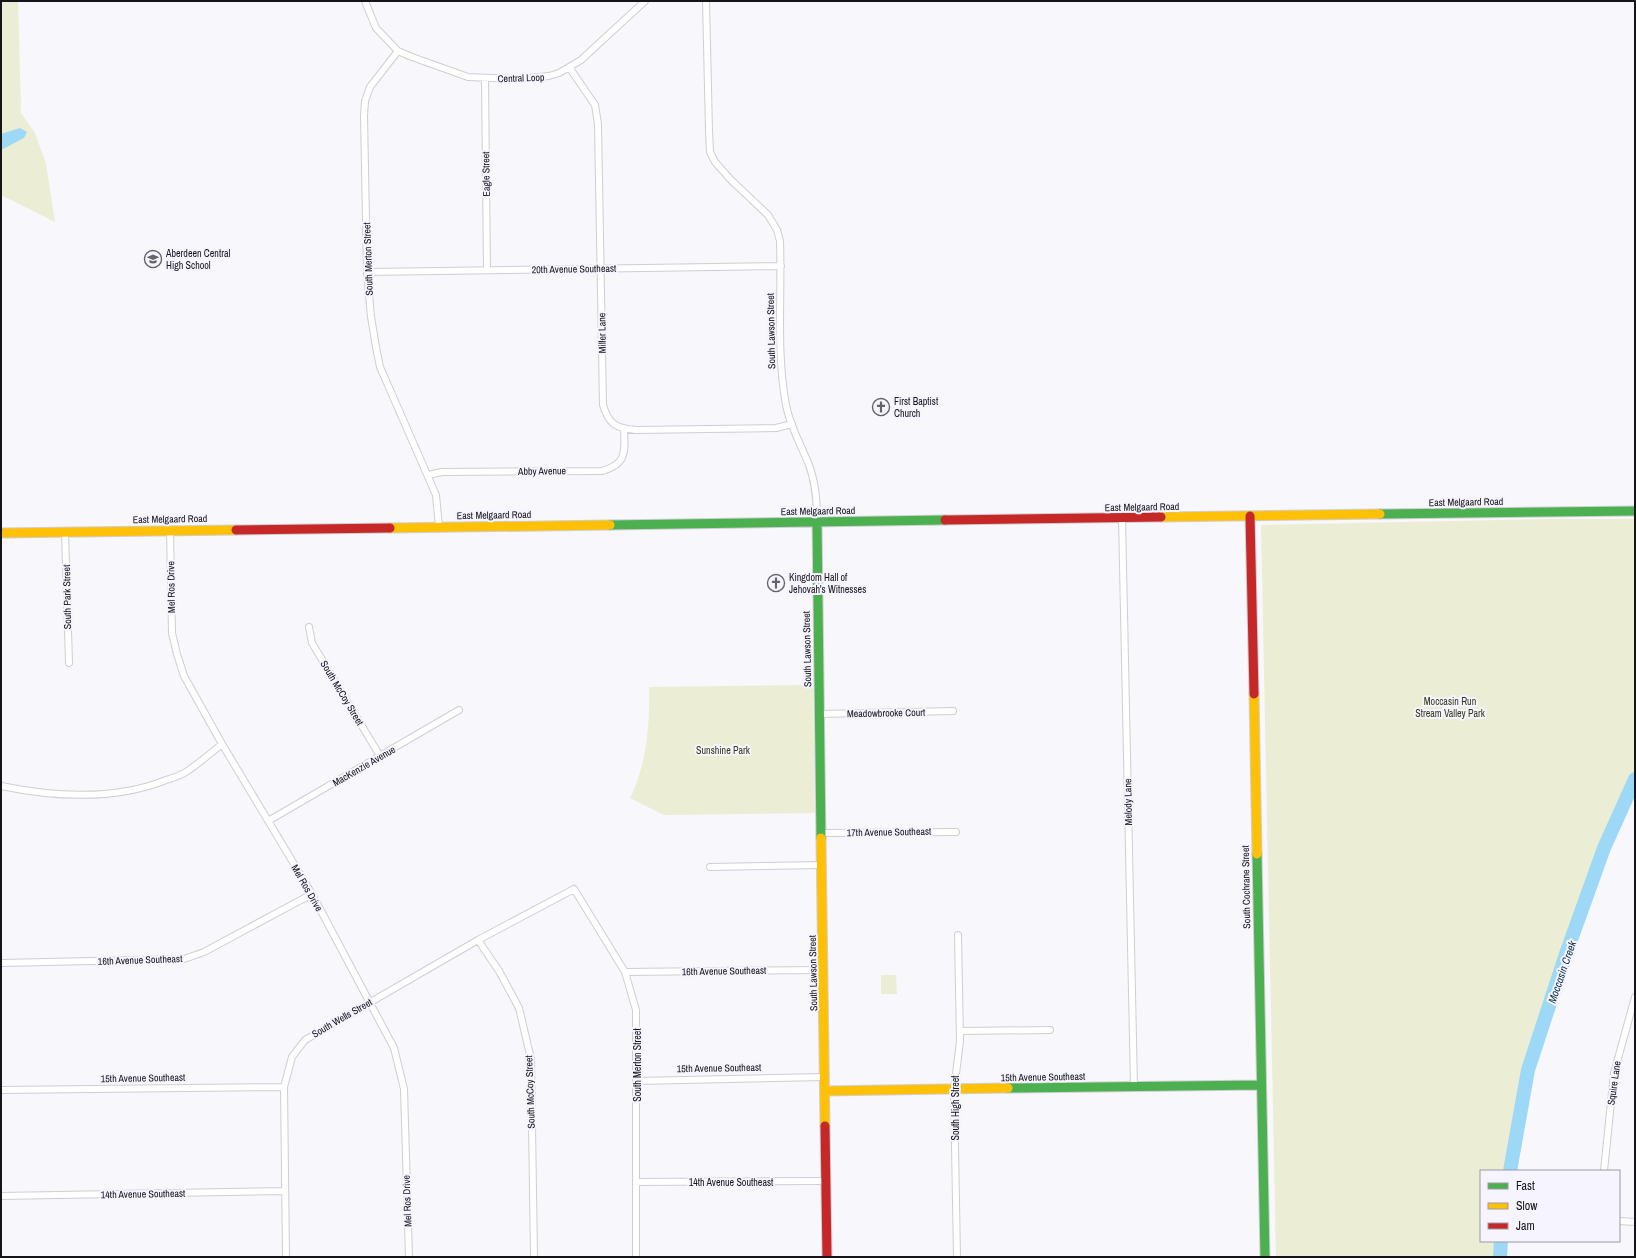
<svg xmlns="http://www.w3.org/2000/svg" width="1636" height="1258" viewBox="0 0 1636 1258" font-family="'Archivo Narrow',sans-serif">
  <rect width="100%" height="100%" fill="#f7f7fc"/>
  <path fill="#ebeed5" d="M1 1H18L21 113 35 133 46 164 55 222 1 195Z
    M1551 519H1635V779L1604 848 1567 951 1528 1070 1510 1171H1481V1241H1501L1500 1257H1276L1261 525Z
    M813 685 815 813 664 815 630 798C647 764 650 724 649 687Z
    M881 975H896L897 994H881Z"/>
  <path fill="#9dd8f6" d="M20 128 27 132 24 138 1 150V134Z"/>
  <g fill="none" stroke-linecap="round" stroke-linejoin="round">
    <path stroke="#9dd8f6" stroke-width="14" d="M1510 1171 1528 1070 1567 951 1604 848 1635 779
      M1500 1257 1501 1241"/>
    <g stroke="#cfced3" stroke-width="8">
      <path id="street" d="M365 1 376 28 398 51 370 87 365 101 364 116 367 272 371 317 376 347 380 367 436 495 439 527
        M706 1 709 131 710 152 715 162 731 180 768 215 777 230 780 241C782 295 776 351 786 405 790 426 801 445 809 465 816 484 817 502 817 522
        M398 51 412 57 468 77 518 79 549 76 559 73 581 60 645 1
        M569 67 595 105 598 124 603 405C609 425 616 428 636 430L776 428 792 424
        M485 79 487 270
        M367 272 781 266
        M428 475 442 472 602 471C627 464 625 452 624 429
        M1122 518 1134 1087
        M170 530 172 633 177 654 184 676 222 744 312 894 394 1048 404 1089 409 1257
        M65 532 69 663
        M309 627 312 643 380 756
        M819 714 953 711
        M1 786C55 797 114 801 166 780 172 778 180 776 186 772 198 764 210 754 222 744
        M268 821 459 710
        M822 833 956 832
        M710 867 822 865
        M478 940 499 971 519 1008 531 1059 534 1257
        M1 963 184 959 204 952 312 894
        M625 972 824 970
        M960 1031 1050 1030
        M637 1081 825 1077
        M1 1090 284 1087
        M1604 1171 1614 1073 1635 997
        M636 1182 826 1181
        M1 1196 285 1191
        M1619 1221 1635 1222
        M286 1257 284 1087 292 1057 305 1040 478 940 574 889 625 972 636 1010V1257
        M957 1257 954 1090 960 1041 958 935"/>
    </g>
    <g stroke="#cfced3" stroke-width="11">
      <path id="fast" d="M1380 514 1635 511
        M817 522 821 838
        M610 525 945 520
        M1257 854 1265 1257
        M1008 1088 1261 1085"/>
    </g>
    <g stroke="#cfced3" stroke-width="11">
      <path id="slow" d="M1161 517 1380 514
        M390 528 610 525
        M1 533 236 530
        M1254 694 1257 854
        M821 838 825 1126
        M825 1091 1008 1088"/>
    </g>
    <g stroke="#cfced3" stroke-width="11">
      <path id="jam" d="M1250 516 1254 694
        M945 520 1161 517
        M236 530 390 528
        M825 1126 827 1257"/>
    </g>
    <use href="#street" stroke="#fefeff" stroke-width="6"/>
    <use href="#fast" stroke="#4caf50" stroke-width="9"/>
    <use href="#slow" stroke="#ffc107" stroke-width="9"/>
    <use href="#jam" stroke="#c62828" stroke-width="9"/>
  </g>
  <defs>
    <g id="school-ring" transform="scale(0.9)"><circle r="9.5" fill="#f5f4ff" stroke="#646368" stroke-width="1.5"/><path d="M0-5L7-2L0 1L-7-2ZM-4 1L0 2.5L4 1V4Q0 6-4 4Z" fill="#646368"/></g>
    <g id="church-ring" transform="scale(0.9)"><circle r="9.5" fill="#f5f4ff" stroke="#646368" stroke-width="1.5"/><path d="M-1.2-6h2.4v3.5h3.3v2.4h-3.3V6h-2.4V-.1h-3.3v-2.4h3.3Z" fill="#646368"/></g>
  </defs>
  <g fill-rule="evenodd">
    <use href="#school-ring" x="153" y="259"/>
    <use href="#church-ring" x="881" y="407"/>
    <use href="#church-ring" x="776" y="583"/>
  </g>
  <g text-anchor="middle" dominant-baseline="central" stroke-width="4" stroke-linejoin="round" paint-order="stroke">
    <g font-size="10" fill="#151419" stroke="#f5f4ff">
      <text transform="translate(521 78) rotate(-2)">Central Loop</text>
      <text transform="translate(486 174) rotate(-91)">Eagle Street</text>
      <text transform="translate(368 259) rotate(-92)">South Merton Street</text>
      <text transform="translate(574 269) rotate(-1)">20th Avenue Southeast</text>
      <text transform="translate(771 331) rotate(-91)">South Lawson Street</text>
      <text transform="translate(602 333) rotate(-91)">Miller Lane</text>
      <text transform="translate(542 471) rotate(-1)">Abby Avenue</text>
      <text transform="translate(1466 502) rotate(-1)">East Melgaard Road</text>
      <text transform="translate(1142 507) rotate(-1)">East Melgaard Road</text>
      <text transform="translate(818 511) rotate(-1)">East Melgaard Road</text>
      <text transform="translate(494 515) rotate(-1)">East Melgaard Road</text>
      <text transform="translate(170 519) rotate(-1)">East Melgaard Road</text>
      <text transform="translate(171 587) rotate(-91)">Mel Ros Drive</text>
      <text transform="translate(67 597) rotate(-91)">South Park Street</text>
      <text transform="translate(807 649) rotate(-91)">South Lawson Street</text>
      <text transform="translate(342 693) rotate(59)">South McCoy Street</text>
      <text transform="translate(886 713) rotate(-1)">Meadowbrooke Court</text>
      <text transform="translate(364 766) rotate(-30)">MacKenzie Avenue</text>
      <text transform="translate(1128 802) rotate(-91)">Melody Lane</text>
      <text transform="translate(889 832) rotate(-1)">17th Avenue Southeast</text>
      <text transform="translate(1246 887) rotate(-91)">South Cochrane Street</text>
      <text transform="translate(307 888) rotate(60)">Mel Ros Drive</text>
      <text transform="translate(140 960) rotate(-2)">16th Avenue Southeast</text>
      <text transform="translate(724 971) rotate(-1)">16th Avenue Southeast</text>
      <text transform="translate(813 973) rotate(-91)">South Lawson Street</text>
      <text transform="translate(342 1018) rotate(-30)">South Wells Street</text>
      <text transform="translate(637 1065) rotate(-90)">South Merton Street</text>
      <text transform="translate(719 1068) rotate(-1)">15th Avenue Southeast</text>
      <text transform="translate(1043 1077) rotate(-1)">15th Avenue Southeast</text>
      <text transform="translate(143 1078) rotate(-1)">15th Avenue Southeast</text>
      <text transform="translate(1614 1083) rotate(-82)">Squire Lane</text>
      <text transform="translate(530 1092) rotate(-92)">South McCoy Street</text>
      <text transform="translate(955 1108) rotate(-90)">South High Street</text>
      <text x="731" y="1182">14th Avenue Southeast</text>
      <text transform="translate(143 1194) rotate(-1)">14th Avenue Southeast</text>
      <text transform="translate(407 1201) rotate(-92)">Mel Ros Drive</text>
    </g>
    <g font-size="10" fill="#151419" stroke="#f5f4ff" text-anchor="start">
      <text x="166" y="253">Aberdeen Central<tspan x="166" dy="12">High School</tspan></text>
      <text x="894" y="401">First Baptist<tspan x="894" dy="12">Church</tspan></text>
      <text x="789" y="577">Kingdom Hall of<tspan x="789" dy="12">Jehovah's Witnesses</tspan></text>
    </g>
    <g font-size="10" fill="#363917" stroke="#f5f4ff">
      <text x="1450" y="701">Moccasin Run<tspan x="1450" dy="12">Stream Valley Park</tspan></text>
      <text x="723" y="750">Sunshine Park</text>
    </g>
    <g font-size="11" font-style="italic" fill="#0f3546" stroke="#f5f4ff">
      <text transform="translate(1562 972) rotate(-71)">Moccasin Creek</text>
    </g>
  </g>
  <rect width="1636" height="1258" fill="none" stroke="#151419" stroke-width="4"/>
  <rect x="1480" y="1170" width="140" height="72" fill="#f5f4ff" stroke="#9b9aa3"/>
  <rect x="1488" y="1183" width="20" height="6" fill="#4caf50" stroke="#9b9aa3"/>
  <text x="1516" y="1190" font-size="12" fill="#151419">Fast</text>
  <rect x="1488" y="1203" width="20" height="6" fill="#ffc107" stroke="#9b9aa3"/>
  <text x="1516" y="1210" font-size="12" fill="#151419">Slow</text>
  <rect x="1488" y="1223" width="20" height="6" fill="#c62828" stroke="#9b9aa3"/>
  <text x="1516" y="1230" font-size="12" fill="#151419">Jam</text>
</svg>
